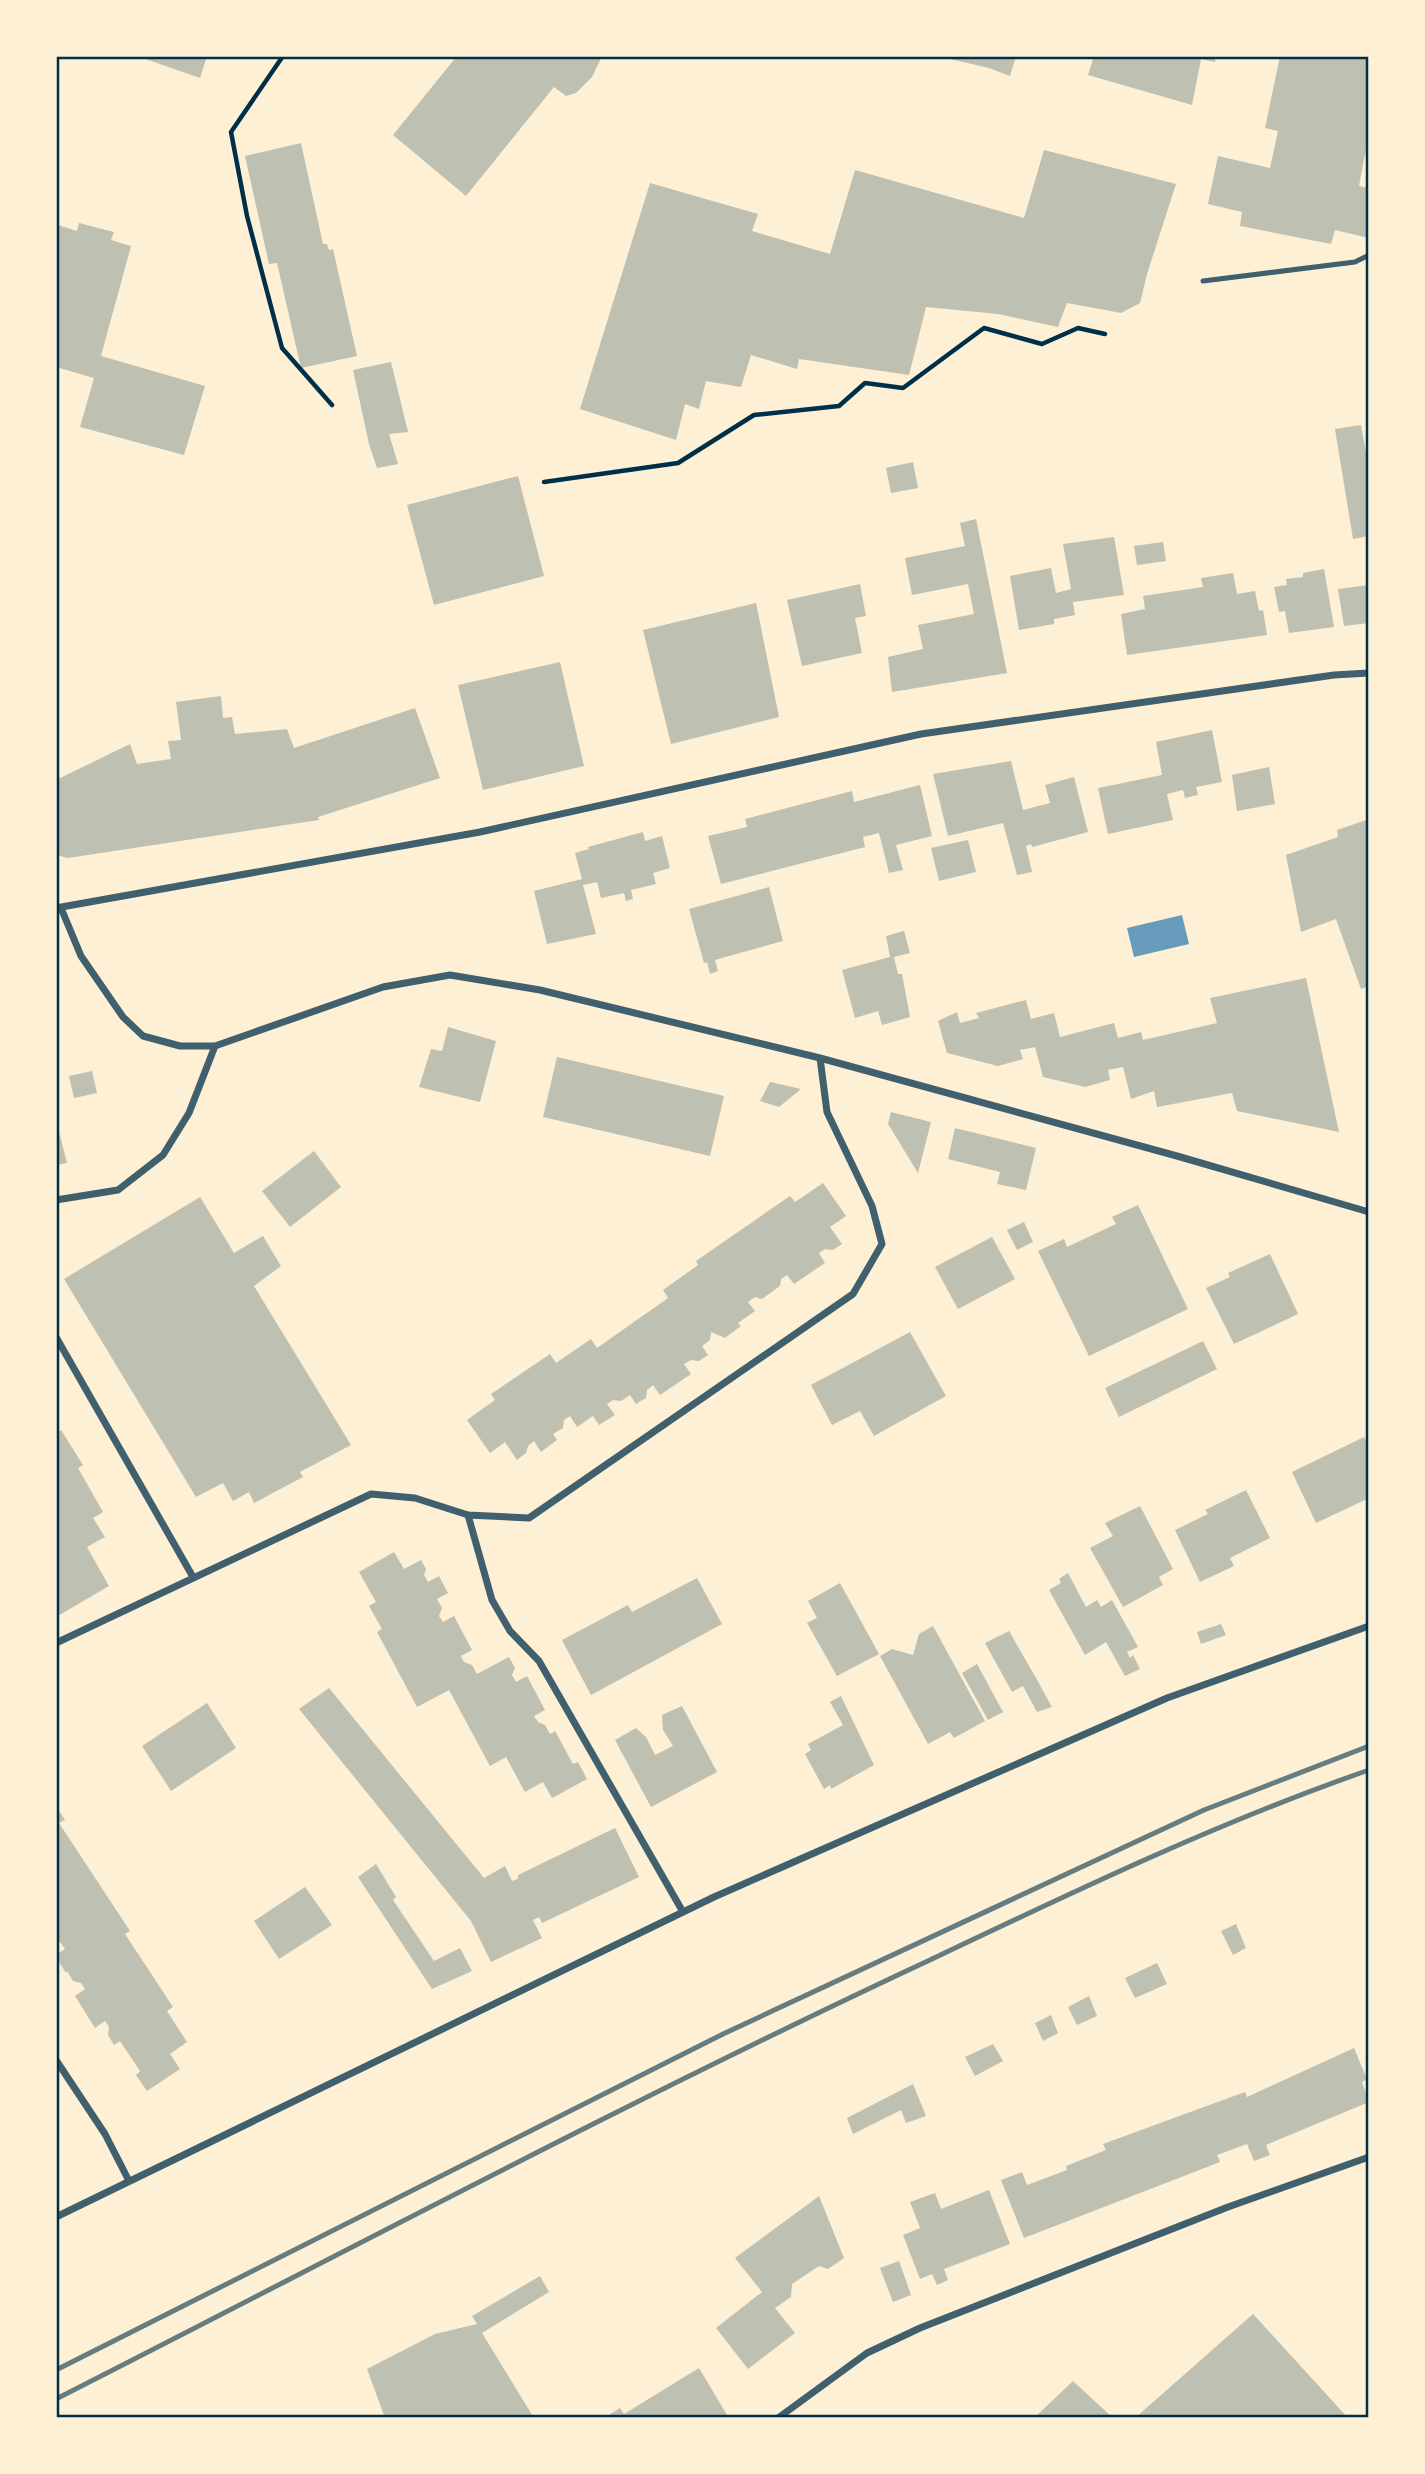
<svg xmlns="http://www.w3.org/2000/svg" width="1425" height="2474" viewBox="0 0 1425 2474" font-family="'Open Sans',sans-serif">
  <rect width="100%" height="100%" fill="#fdf0d5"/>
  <path fill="#669bbc" d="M1182 915 1189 944 1134 957 1127 928Z"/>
  <path fill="#bec0b2" d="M137 56H207L200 78Z
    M457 56H602L592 77 576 93 566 96 554 87 466 196 393 135Z
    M937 56H1016L1010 76 989 68Z
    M1094 56H1216L1215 62 1201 59 1192 105 1088 75Z
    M1280 56H1369V150L1366 149 1359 186 1369 188V238L1335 230 1331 244 1240 226 1242 212 1208 204 1218 156 1270 168 1278 131 1265 128Z
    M301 143 323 244H327L329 250 333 249 357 356 301 368 277 263 269 264 245 156Z
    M1044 150 1176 184 1147 274 1140 303 1121 313 1067 303 1058 327 998 314 926 307 909 375 799 359 797 369 751 355 741 387 706 381 699 409 685 404 676 440 580 409 650 183 758 214 752 231 830 254 855 170 1024 218Z
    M79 223 114 232 111 240 131 246 101 356 205 386 184 455 80 427 94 378 56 367V232L58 225 77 231Z
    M391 362 408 432 389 434 398 464 377 468 369 444 353 370Z
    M1361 425 1369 469V536L1353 539 1335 429Z
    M913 462 918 488 891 493 886 468Z
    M518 476 544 576 434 605 407 505Z
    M976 519 1007 673 892 692 888 657 923 649 918 625 974 614 968 584 912 595 905 558 965 546 960 523Z
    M1114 537 1124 595 1073 602 1075 615 1054 619V624L1019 630 1010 576 1051 568 1056 593 1071 589 1063 544Z
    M1163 542 1166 561 1137 565 1134 546Z
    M1324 569 1334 627 1289 633 1285 611 1279 612 1274 587 1287 585 1286 579 1303 577V573Z
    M1233 573 1237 594 1255 591 1259 611 1263 610 1267 635 1127 655 1121 614 1145 609 1143 596 1203 587 1201 578Z
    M860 584 866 616 855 618 862 653 802 666 787 600Z
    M1369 585V623L1344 626 1338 589Z
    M756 603 779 717 671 744 643 630Z
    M560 662 584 766 483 790 458 685Z
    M221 696 223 718 232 717 235 734 287 729 294 748 415 708 440 778 318 817 319 820 68 858 56 855V780L130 744 137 764 171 759 168 741 181 740 176 702Z
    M1212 730 1222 782 1196 787 1198 795 1185 798 1183 790 1167 794 1173 820 1108 834 1098 788 1162 775 1156 742Z
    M1011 761 1023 810 1050 803 1045 785 1074 777 1088 832 1032 847 1031 844 1026 846 1032 872 1017 875 1003 823 948 836 933 774Z
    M1269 767 1275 804 1237 811 1232 775Z
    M920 785 932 836 896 845 903 870 889 873 879 833 863 837 865 847 721 884 708 836 747 827 745 819 852 791 854 802Z
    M1369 819V986L1361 989 1336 919 1301 932 1286 855 1338 837 1337 830Z
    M643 832 645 841 662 836 670 868 653 873 656 884 631 890 633 899 626 901 624 893 601 898 597 882 583 885 596 934 547 944 534 891 582 879 575 853 589 849 588 847Z
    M968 840 976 872 939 881 931 848Z
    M769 887 783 941 715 960 718 971 710 974 707 962 704 963 689 909Z
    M904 931 910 953 894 957 898 974H902L910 1017 882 1025 878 1011 855 1018 842 970 890 957 886 936Z
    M1306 978 1339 1132 1237 1111 1232 1093 1157 1107 1154 1091 1131 1099 1123 1067 1108 1070 1110 1080 1085 1087 1043 1077 1035 1047 1020 1050 1023 1059 998 1066 947 1053 938 1021 957 1012 960 1023 979 1018 976 1013 1026 1000 1031 1019 1054 1013 1060 1037 1114 1023 1118 1038 1141 1032 1143 1040 1217 1023 1210 998Z
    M448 1027 496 1041 480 1102 419 1087 431 1049 442 1051Z
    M557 1057 724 1096 710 1156 543 1117Z
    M92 1071 97 1093 74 1098 69 1076Z
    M770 1082 801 1089 779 1107 760 1101Z
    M891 1112 931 1122 918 1173 888 1124Z
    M56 1120 67 1163 56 1165Z
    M955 1128 1036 1148 1026 1190 997 1184 1000 1172 948 1159Z
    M314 1151 341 1187 290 1227 262 1191Z
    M823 1183 846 1216 830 1227 842 1244 833 1250 825 1249 819 1253 825 1263 794 1284 787 1275 781 1279 780 1286 762 1299 755 1297 748 1302 755 1311 738 1323 741 1326 725 1338 711 1332 710 1340 702 1346 708 1355 699 1361 691 1360 684 1364 691 1374 660 1395 653 1385 647 1390 646 1398 636 1404 630 1395 621 1401 613 1400 607 1404 615 1415 599 1425 593 1416 577 1427 570 1416 564 1420 563 1428 553 1434 557 1440 541 1452 534 1441 528 1446 526 1453 517 1460 505 1442 490 1453 467 1420 495 1400 491 1394 550 1354 556 1363 591 1339 597 1348 668 1298 663 1290 698 1265 696 1261 790 1196 795 1202Z
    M200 1197 234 1253 263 1236 281 1266 254 1286 351 1445 300 1472 303 1477 254 1503 249 1492 233 1501 223 1483 196 1497 64 1279Z
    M1138 1205 1188 1309 1089 1356 1038 1251 1064 1239 1067 1247 1116 1224 1112 1217Z
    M1024 1222 1033 1242 1017 1250 1007 1230Z
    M992 1237 1015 1279 958 1309 935 1267Z
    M1270 1254 1298 1314 1234 1344 1206 1288 1230 1277 1228 1273Z
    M910 1332 946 1396 874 1436 860 1411 832 1425 811 1385Z
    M1203 1341 1217 1369 1119 1417 1105 1388Z
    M61 1430 83 1465 78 1468 103 1512 93 1518 105 1537 87 1547 109 1586 56 1617V1433Z
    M1364 1437 1369 1448V1498L1316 1523 1292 1472Z
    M1246 1490 1270 1538 1230 1558 1234 1566 1200 1582 1175 1530 1208 1514 1205 1510Z
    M1140 1506 1173 1569 1159 1577 1163 1585 1123 1607 1090 1548 1113 1536 1105 1523Z
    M394 1552 404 1569 421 1560 426 1569 424 1575 428 1582 439 1576 448 1593 437 1599 442 1608 439 1616 443 1622 454 1616 472 1650 461 1656 464 1662 472 1665 477 1674 509 1657 515 1668 512 1675 516 1682 527 1676 545 1710 534 1716 538 1722 545 1725 550 1734 555 1731 573 1764 578 1762 587 1779 552 1798 543 1782 525 1792 506 1757 490 1766 449 1690 417 1707 377 1632 382 1629 369 1606 376 1602 359 1572Z
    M1068 1573 1086 1607 1097 1600 1101 1607 1112 1600 1138 1647 1127 1652 1130 1658 1133 1655 1140 1669 1125 1676 1106 1642 1085 1655 1049 1590 1061 1583 1059 1579Z
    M697 1578 722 1624 591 1695 562 1640 628 1605 632 1612Z
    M840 1583 879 1654 837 1676 807 1623 817 1618 808 1601Z
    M1221 1624 1226 1635 1201 1644 1197 1632Z
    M933 1626 985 1721 954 1738 950 1732 928 1744 880 1656 892 1649 913 1655 919 1634Z
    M1009 1631 1036 1678 1052 1707 1037 1712 1023 1686 1012 1692 985 1643Z
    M977 1664 1003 1712 988 1720 962 1673Z
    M329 1688 484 1878 505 1866 512 1881 518 1879V1875L615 1828 639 1877 542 1923 539 1917 533 1920 542 1938 491 1962 471 1921 299 1709Z
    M841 1696 874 1765 831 1789 830 1785 824 1789 805 1754 811 1750 808 1744 843 1725 830 1702Z
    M207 1703 236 1748 171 1791 142 1746Z
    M682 1706 717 1772 651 1807 615 1740 636 1728 646 1737 655 1755 673 1746 663 1730 662 1715Z
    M56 1806 65 1820 59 1823 130 1931 125 1934 173 2007 167 2011 187 2042 170 2054 180 2069 147 2091 136 2075 140 2071 120 2041 114 2045 108 2035 109 2027 105 2021 95 2028 75 1996 85 1989 81 1983 73 1981 67 1971 66 1973 56 1957V1955L65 1949 61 1943 56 1941Z
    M376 1864 396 1897 393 1900 434 1961 460 1948 472 1971 432 1989 358 1877Z
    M305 1887 332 1925 279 1959 254 1921Z
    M1236 1924 1246 1948 1233 1955 1221 1931Z
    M1157 1963 1167 1984 1135 1998 1125 1978Z
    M1089 1996 1097 2016 1077 2025 1068 2007Z
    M1051 2015 1058 2033 1043 2041 1035 2023Z
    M993 2044 1003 2061 975 2076 965 2057Z
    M1354 2048 1367 2079 1362 2082 1369 2102 1266 2145 1270 2155 1254 2161 1247 2144 1217 2155 1220 2162 1024 2238 1001 2180 1022 2172 1027 2185 1067 2170 1066 2166 1106 2150 1103 2144 1245 2092 1247 2097Z
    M913 2084 926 2116 906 2123 901 2110 853 2134 847 2118Z
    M989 2190 1010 2244 944 2269 948 2280 937 2285 932 2274 920 2279 903 2235 920 2228 910 2202 935 2193 941 2209Z
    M819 2196 844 2258 828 2269 819 2266 792 2284 791 2297 775 2308 795 2333 748 2369 716 2328 762 2292 735 2258Z
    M899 2261 911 2295 893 2302 880 2268Z
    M540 2276 549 2292 482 2333 534 2418H385L367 2369 435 2334 477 2324 472 2316Z
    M1253 2314 1348 2418H1135Z
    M699 2368 727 2415 723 2418H604L620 2408 624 2414Z
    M1073 2381 1113 2418H1034Z"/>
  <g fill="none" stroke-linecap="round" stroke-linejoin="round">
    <path stroke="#003049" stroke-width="4.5" d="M283 56 231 132 247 216 282 348 332 405
      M544 482 678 463 754 415 839 406 865 383 903 388 984 328 1042 344 1078 328 1105 334"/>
    <path stroke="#3f606c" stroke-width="5" d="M1203 281 1355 262 1369 255"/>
    <path stroke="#3f606c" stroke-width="7" d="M56 908 480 832 921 734 1334 675 1369 673
      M61 908 81 956 123 1017 143 1036 180 1046H215L383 987 450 975 540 990 820 1058 1177 1156 1369 1212
      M56 1200 118 1190 163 1155 189 1113 215 1046
      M56 1337 193 1577
      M468 1515 492 1600 510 1631 539 1661 683 1912
      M56 1643 371 1494 415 1498 468 1515 529 1518 853 1294 882 1244 872 1206 827 1112 820 1058
      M56 2060 105 2134 129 2181
      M56 2217 714 1897 1167 1698 1369 1626
      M778 2418 867 2353 920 2328 1228 2207 1369 2157"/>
    <path stroke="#657d81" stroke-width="5" d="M56 2370 723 2034 1204 1810 1369 1746
      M56 2399C347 2251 636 2097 932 1959 1075 1891 1219 1822 1369 1770"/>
  </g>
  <rect width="1425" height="2474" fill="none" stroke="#fdf0d5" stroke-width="116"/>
  <rect x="58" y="58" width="1309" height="2358" fill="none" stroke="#003049" stroke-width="2.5"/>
</svg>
